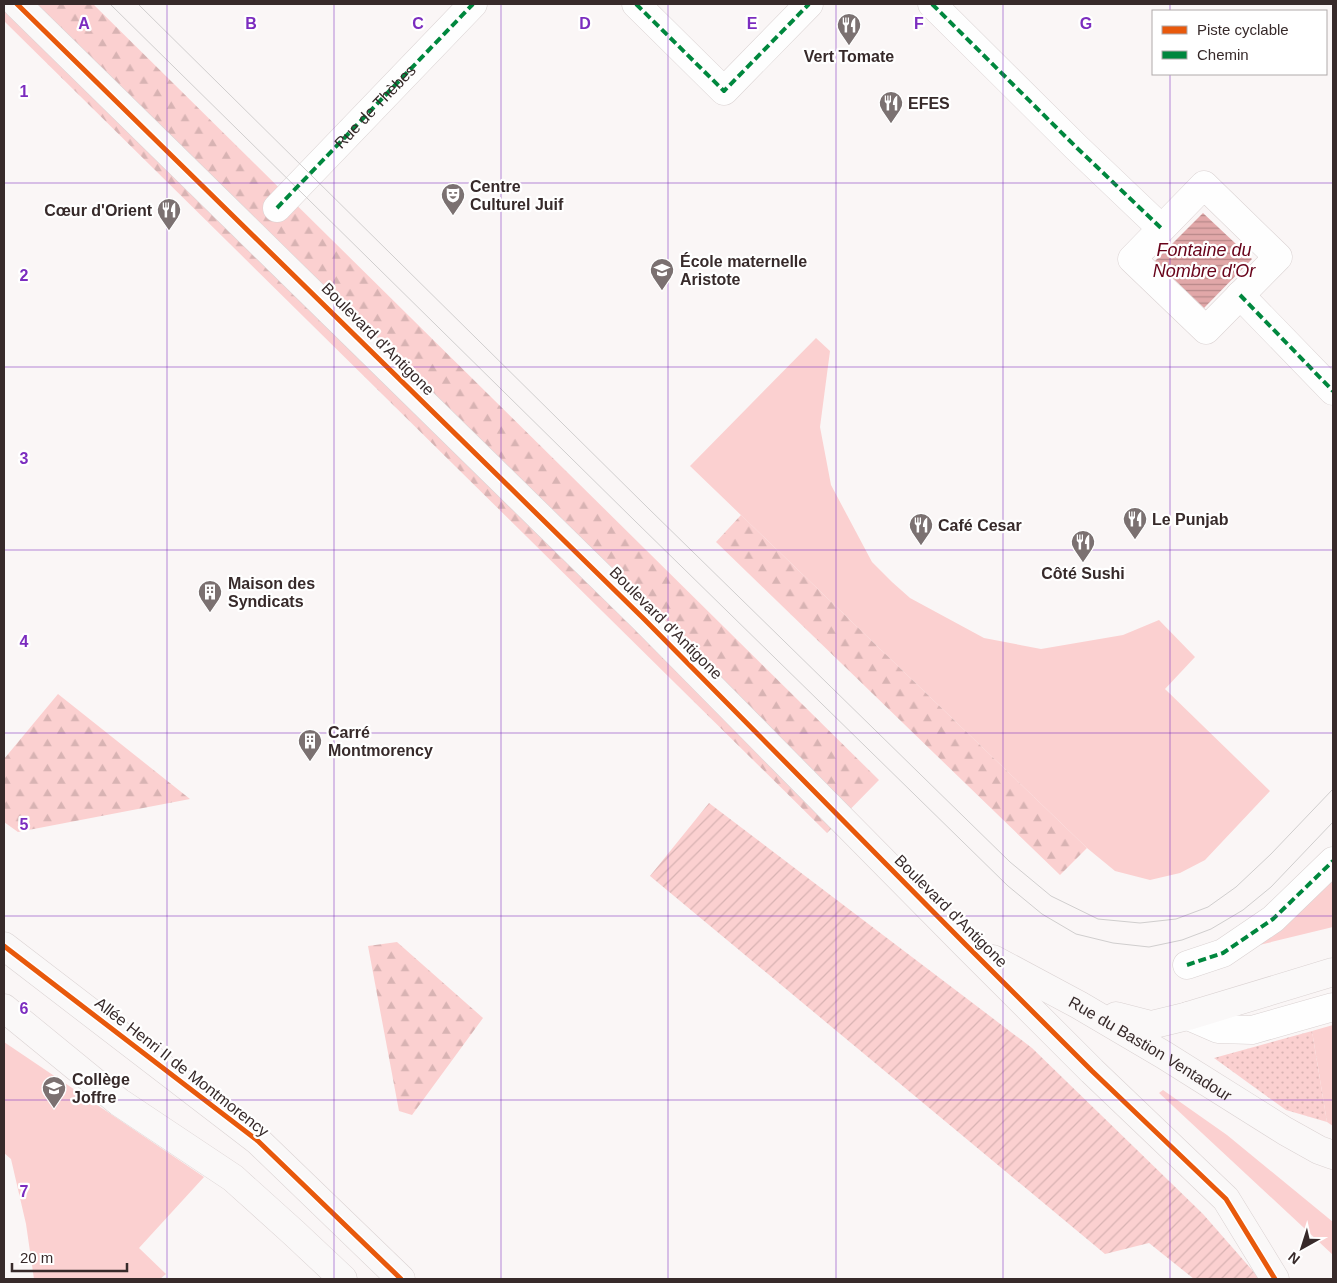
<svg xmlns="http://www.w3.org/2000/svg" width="1337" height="1283" viewBox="0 0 1337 1283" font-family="Arial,sans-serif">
  <defs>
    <pattern id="forest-firs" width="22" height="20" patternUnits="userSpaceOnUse" patternTransform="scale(1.25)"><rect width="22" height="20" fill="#fbd0d0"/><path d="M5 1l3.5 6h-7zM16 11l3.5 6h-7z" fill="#d8b3b3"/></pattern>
    <pattern id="park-dots" width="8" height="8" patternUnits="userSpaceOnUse" patternTransform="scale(1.25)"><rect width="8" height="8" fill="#fbd0d0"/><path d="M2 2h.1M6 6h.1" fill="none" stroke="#d8b3b3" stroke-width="1.8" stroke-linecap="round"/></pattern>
    <pattern id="garden-furrows" width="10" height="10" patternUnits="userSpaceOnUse" patternTransform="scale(1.25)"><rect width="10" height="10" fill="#fbd0d0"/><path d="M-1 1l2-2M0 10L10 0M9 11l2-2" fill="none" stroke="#d8b3b3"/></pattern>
    <pattern id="water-rules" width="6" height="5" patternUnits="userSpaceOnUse" patternTransform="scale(1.25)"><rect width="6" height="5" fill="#e1a7a8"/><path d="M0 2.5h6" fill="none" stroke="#b78889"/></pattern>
  </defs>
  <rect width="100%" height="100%" fill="#faf6f6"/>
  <path fill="#fbd0d0" d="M816 338 830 351 820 427 831 485 872 562 892 582 910 598 984 638 1041 649 1123 635 1159 620 1195 657 1165 689 1270 791 1205 860 1180 873 1150 880 1115 871 1087 848 690 466Z
    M1333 873V927L1251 947Z
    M1333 1025V1126L1327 1122 1312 1031Z
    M4 1042 204 1177 139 1248 166 1274 160 1279H34L26 1224 11 1159 4 1153Z
    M1163 1090 1227 1135 1333 1222V1255L1159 1093Z"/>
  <path fill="url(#forest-firs)" d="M4 4H93L879 780 827 833 4 21Z
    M741 515 1087 848 1060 875 716 542Z
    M58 694 190 799 18 832 4 822V759Z
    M397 942 483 1018 412 1115 399 1111 368 946Z"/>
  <path fill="url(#park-dots)" d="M1312 1031 1327 1122 1286 1110 1214 1058Z"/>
  <path fill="url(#garden-furrows)" d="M709 803 1032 1048 1203 1214 1260 1279H1194L1149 1243 1105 1254 650 876Z"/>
  <path fill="url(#water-rules)" d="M1203 213 1252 259 1204 308 1155 261Z"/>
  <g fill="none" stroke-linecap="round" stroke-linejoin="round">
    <g stroke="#dad2d2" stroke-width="29">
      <g id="street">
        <path d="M636 4 724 91 809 4"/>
        <path d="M932 4 1076 147 1161 228"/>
        <path d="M1204 185 1278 257 1206 330 1132 259Z"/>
        <path id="s1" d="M277 208 473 4"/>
        <path d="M1240 295 1333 391"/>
        <path d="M1187 965 1223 953 1273 919 1333 861"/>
        <path d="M1188 1016 1218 1029 1252 1030 1333 1007"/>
      </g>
    </g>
    <g stroke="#dad2d2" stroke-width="29">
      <g id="secondary">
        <path d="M17 4 644 619 966 945 1092 1071 1226 1199 1275 1279"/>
        <path d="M4 946 258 1141 401 1279"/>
        <path id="s2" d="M993 959 1079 1005 1164 1055 1285 1131 1319 1150 1333 1155"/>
        <path d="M4 1008 119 1102 233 1178 294 1233 343 1279"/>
        <path d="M1116 1016 1151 1025 1188 1016 1333 972"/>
      </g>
    </g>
    <use href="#street" stroke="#fefefe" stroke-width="28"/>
    <use href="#secondary" stroke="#faf8f8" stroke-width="28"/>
    <path stroke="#d0cece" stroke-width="1" d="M110 4 635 521 1008 886 1042 914 1076 934 1113 943 1149 947 1182 940 1211 929 1243 910 1271 887 1333 822
      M138 4 648 508 1010 862 1051 896 1098 919 1140 923 1176 919 1208 907 1236 887 1271 854 1333 789"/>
    <path stroke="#00873e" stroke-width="4" stroke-dasharray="8 4" stroke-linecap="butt" d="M636 4 724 91 809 4
      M932 4 1076 147 1161 228
      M277 208 473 4
      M1240 295 1333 391
      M1187 965 1223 953 1273 919 1333 861"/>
    <g stroke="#fff" stroke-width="8">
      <path id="cycleway" d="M17 4 644 619 966 945 1092 1071 1226 1199 1275 1279
        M4 946 258 1141 401 1279"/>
    </g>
    <use href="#cycleway" stroke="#e8590c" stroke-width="5"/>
  </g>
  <path fill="none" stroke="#7b2cbf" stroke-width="1" stroke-opacity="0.55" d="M167 4V1279M334 4V1279M501 4V1279M668 4V1279M836 4V1279M1003 4V1279M1170 4V11M1170 74V1279M4 183H1333M4 367H1333M4 550H1333M4 733H1333M4 916H1333M4 1100H1333"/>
  <defs>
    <g id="restaurant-pin" transform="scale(1.25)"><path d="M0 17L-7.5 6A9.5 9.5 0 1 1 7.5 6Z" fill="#7b7171" stroke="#fff"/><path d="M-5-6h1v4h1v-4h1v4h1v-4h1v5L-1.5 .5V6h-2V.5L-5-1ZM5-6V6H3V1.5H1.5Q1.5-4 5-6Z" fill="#fff"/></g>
    <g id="theatre-pin" transform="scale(1.25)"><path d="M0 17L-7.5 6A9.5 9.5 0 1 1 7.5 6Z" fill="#7b7171" stroke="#fff"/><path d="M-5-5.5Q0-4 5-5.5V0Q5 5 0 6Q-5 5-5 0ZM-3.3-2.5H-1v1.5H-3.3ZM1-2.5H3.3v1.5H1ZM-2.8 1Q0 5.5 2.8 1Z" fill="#fff"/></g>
    <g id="school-pin" transform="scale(1.25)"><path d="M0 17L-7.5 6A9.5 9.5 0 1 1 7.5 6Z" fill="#7b7171" stroke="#fff"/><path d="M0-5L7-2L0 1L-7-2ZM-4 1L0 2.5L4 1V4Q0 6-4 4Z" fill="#fff"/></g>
    <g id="building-pin" transform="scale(1.25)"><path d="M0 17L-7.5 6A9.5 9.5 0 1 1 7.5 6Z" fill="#7b7171" stroke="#fff"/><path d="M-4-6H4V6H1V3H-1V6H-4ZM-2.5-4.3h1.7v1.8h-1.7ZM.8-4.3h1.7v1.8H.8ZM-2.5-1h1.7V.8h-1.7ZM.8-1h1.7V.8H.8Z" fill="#fff"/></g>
  </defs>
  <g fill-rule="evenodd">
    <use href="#restaurant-pin" x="849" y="25"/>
    <use href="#restaurant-pin" x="891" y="103"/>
    <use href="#theatre-pin" x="453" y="195"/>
    <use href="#restaurant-pin" x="169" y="210"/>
    <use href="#school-pin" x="662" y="270"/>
    <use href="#restaurant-pin" x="1135" y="519"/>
    <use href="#restaurant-pin" x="921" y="525"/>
    <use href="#restaurant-pin" x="1083" y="542"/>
    <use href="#building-pin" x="210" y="592"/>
    <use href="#building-pin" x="310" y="741"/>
    <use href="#school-pin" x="54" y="1088"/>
  </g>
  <g text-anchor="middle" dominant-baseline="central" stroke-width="4.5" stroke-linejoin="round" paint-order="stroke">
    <g font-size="16" font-weight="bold" fill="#372a2a" stroke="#fff" text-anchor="start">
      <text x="849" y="56" text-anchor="middle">Vert Tomate</text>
      <text x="908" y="103">EFES</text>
      <text x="470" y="186">Centre<tspan x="470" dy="18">Culturel Juif</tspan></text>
      <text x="152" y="210" text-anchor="end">Cœur d'Orient</text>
      <text x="680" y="261">École maternelle<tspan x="680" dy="18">Aristote</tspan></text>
      <text x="1152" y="519">Le Punjab</text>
      <text x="938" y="525">Café Cesar</text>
      <text x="1083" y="573" text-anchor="middle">Côté Sushi</text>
      <text x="228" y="583">Maison des<tspan x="228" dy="18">Syndicats</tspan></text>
      <text x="328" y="732">Carré<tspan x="328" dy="18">Montmorency</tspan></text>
      <text x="72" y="1079">Collège<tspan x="72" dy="18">Joffre</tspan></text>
    </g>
    <g font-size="16" fill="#372a2a" stroke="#fff">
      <text stroke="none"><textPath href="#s1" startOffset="141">Rue de Thèbes</textPath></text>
      <text transform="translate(378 339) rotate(45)">Boulevard d'Antigone</text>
      <text transform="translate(666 623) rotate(45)">Boulevard d'Antigone</text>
      <text transform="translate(951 911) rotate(45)">Boulevard d'Antigone</text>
      <text stroke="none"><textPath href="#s2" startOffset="181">Rue du Bastion Ventadour</textPath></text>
      <text transform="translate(182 1067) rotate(38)">Allée Henri II de Montmorency</text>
    </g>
    <g font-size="18" font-style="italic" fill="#68031a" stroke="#fff">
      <text x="1204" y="250">Fontaine du<tspan x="1204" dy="21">Nombre d'Or</tspan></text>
    </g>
  </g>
  <g font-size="16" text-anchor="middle" font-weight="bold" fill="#7b2cbf" stroke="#fff" stroke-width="4.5" stroke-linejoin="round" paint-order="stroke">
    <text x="84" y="29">A</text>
    <text x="251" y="29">B</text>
    <text x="418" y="29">C</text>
    <text x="585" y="29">D</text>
    <text x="752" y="29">E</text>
    <text x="919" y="29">F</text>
    <text x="1086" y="29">G</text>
    <text x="24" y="97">1</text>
    <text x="24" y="281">2</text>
    <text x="24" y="464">3</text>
    <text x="24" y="647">4</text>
    <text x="24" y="830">5</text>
    <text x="24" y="1014">6</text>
    <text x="24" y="1197">7</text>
  </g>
  <rect width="1337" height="1283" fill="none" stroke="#372a2a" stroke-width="10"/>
  <rect x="1152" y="10" width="175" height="65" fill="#ffffff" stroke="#afaaaa"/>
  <rect x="1162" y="26" width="25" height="8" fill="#e8590c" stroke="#afaaaa"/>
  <text x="1197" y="35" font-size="15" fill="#372a2a">Piste cyclable</text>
  <rect x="1162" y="51" width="25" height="8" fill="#00873e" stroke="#afaaaa"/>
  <text x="1197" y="60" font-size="15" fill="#372a2a">Chemin</text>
  <g transform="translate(1302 1248) rotate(219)" stroke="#ffffff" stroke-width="4" paint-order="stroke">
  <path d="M0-4L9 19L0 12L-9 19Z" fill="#372a2a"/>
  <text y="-8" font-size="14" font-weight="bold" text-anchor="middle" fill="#372a2a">N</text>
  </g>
  <path d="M12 1263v8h115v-8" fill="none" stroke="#372a2a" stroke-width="2.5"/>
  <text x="20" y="1263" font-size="15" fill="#372a2a" stroke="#ffffff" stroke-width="4" paint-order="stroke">20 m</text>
</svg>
